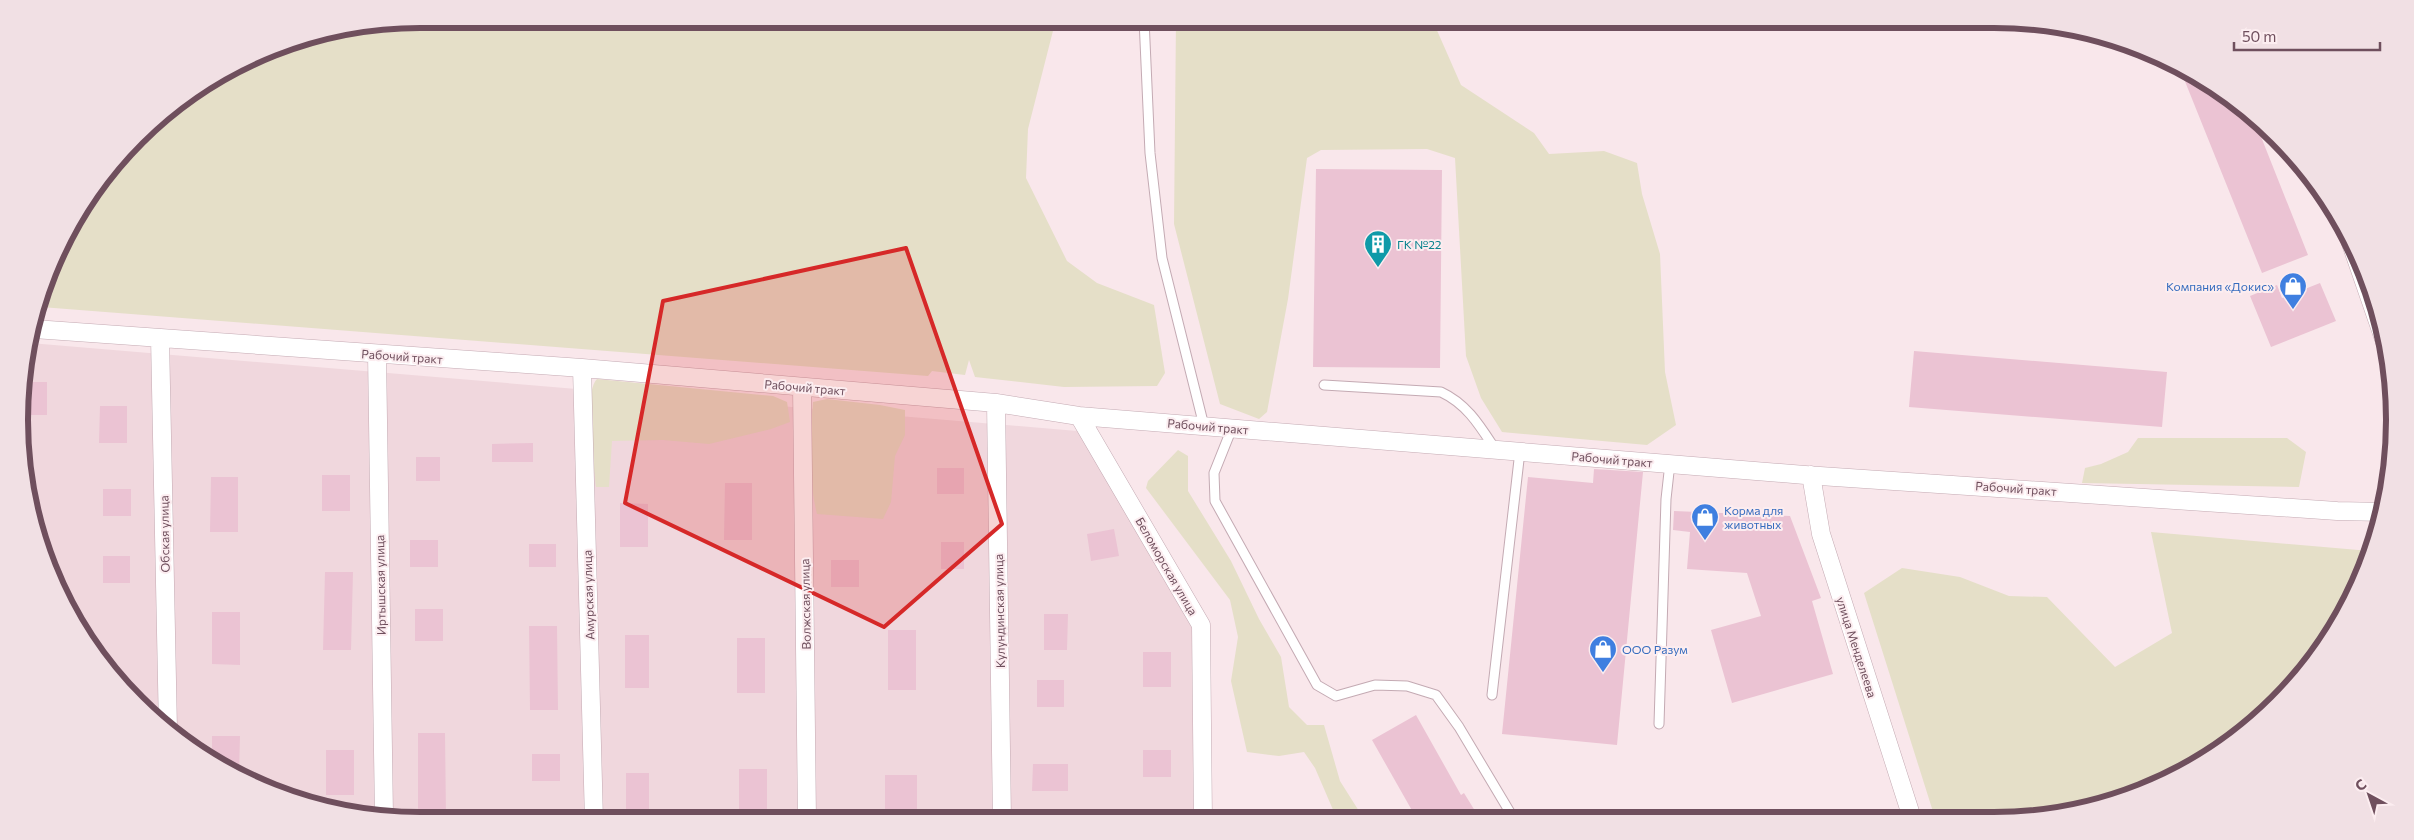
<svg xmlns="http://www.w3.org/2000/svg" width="2414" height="840" viewBox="0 0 2414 840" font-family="Commissioner,sans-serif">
  <rect width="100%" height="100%" fill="#f9e7eb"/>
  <path fill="#f0d7dd" d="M30 343 1077 431 1192 624 1194 820 420 821 316 808 197 753 136 704 87 643 32 524 20 447 22 368Z"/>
  <path fill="#e5dfc8" d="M420 19H1056L1028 129 1026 178 1067 261 1097 283 1154 305 1165 373 1157 386 1064 387 975 377 969 360 965 375 932 371 928 376 41 307 60 242 102 176 155 119 267 49 342 26Z
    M1176 19H1432L1461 85 1534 133 1549 154 1604 151 1637 163 1642 194 1660 254 1665 372 1676 425 1647 445 1502 432 1481 398 1466 356 1455 158 1427 149 1321 150 1307 158 1288 299 1267 412 1259 419 1220 404 1174 224Z
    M597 379 773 396 787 402 790 422 771 429 709 444 663 440 612 441 609 487H596C594 465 583 392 597 379Z
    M827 399 880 405 905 410V435L895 456 891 502 883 519 817 514C808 478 810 439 813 402Z
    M2138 438H2287L2306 452 2299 487 2082 483 2085 468 2101 464 2128 452Z
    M1178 450 1188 456V491L1231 561 1259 619 1281 657 1289 707 1307 725H1324L1340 781 1364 819H1337L1315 768 1304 752 1279 756 1247 752 1231 681 1238 637 1230 600 1146 488 1148 481Z
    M2151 532 2370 551 2341 621 2259 721 2171 780 2047 818H1935L1864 593 1902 568 1960 577 2009 596 2047 597 2115 667 2172 633Z"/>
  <path fill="#ebc3d3" d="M2178 64 2238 102 2252 114 2308 255 2262 273Z
    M1316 169 1442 170 1440 368 1313 367Z
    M2320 283 2336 321 2271 347 2250 296 2277 285 2282 298Z
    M1914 351 2167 372 2162 427 1909 407Z
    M27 382H47V415H27Z
    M100 406H127V443H99Z
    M533 443V462H492V444Z
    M416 457H440V481H416Z
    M937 468H964V494H937Z
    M1594 469 1643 472 1617 745 1502 734 1528 477 1593 483Z
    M322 475H350V511H322Z
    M211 477H238V532H210Z
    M725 483H752V540H724Z
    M103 489H131V516H103Z
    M620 503 648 504V547H620Z
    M1674 511 1790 516 1821 598 1812 601 1833 674 1732 703 1711 630 1761 616 1747 573 1687 569 1690 532 1673 530Z
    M1114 529 1119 556 1091 561 1087 534Z
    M410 540H438V567H410Z
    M941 542H964V569H941Z
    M529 544H556V567H529Z
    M103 556H130V583H103Z
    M831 560H859V587H831Z
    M325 572H353L351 650H323Z
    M415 609H443V641H415Z
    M212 612H240V665L212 664Z
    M1044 614H1068L1067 650H1044Z
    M529 626H557L558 710H530Z
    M888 630H916V690H888Z
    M625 635H649V688H625Z
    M737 638H765V693H737Z
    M1143 652H1171V687H1143Z
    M1037 680H1064V707H1037Z
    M1416 715 1461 795 1464 793 1480 819H1414V814L1372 740Z
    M418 733H445L446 816H418Z
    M212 736H240L239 773 212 760Z
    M326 750H354V795H326Z
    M1143 750H1171V777H1143Z
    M532 754H560V781H532Z
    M1033 764H1068V791H1032Z
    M739 769H767V821H739Z
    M626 773H649V821H626Z
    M885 775H917V820H885Z"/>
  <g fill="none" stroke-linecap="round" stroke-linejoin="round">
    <g stroke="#c4aab3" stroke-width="11">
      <path id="service" d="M1144 19 1150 153 1162 258 1204 426
        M1324 385 1441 392C1467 404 1480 426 1495 449
        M1232 428 1214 473 1215 501 1317 685 1336 696 1375 685 1407 686 1436 695 1459 727 1514 819
        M1492 695 1520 451
        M1659 724 1666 499 1670 463"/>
    </g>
    <g stroke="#c4aab3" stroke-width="19">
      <path id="minor" d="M2348 235 2387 348
        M34 329 582 368 996 403 1079 416 1805 475 2337 511 2384 512
        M160 338 168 730
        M377 354 384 817
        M582 368 594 821
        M802 387 807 820
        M996 403 1002 820
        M1079 416 1201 625 1203 820
        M1811 475 1821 534 1912 818"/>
    </g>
    <use href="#service" stroke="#fff" stroke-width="9"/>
    <use href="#minor" stroke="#fff" stroke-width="18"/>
  </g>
  <path fill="#d62828" fill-opacity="0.2" stroke="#d62828" stroke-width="4" stroke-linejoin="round" d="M906 248 1002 524 884 627 625 503 663 301Z"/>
  <defs>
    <g id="building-pin" transform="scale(1.4375)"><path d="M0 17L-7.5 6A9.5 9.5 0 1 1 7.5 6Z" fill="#0f9aa8" stroke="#fcedf0"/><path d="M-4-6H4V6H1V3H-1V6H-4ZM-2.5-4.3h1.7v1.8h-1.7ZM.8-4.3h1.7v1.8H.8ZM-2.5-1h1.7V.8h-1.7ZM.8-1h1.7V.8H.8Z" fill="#fff"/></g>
    <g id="shop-pin" transform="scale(1.4375)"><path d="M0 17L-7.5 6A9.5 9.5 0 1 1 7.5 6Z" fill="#3f7fe0" stroke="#fcedf0"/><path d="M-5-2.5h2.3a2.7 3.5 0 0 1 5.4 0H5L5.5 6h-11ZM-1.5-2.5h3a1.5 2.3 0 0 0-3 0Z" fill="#fff"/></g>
  </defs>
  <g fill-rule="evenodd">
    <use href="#building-pin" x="1378" y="244"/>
    <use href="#shop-pin" x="2293" y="286"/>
    <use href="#shop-pin" x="1705" y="517"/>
    <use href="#shop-pin" x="1603" y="649"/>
  </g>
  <g text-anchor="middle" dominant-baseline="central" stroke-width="4" stroke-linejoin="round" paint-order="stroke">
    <g font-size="12" fill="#0d838f" stroke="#fcedf0" text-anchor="start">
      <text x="1397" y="244">ГК №22</text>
    </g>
    <g font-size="12" fill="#366cbe" stroke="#fcedf0" text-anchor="start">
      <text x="2274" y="286" text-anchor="end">Компания «Докис»</text>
      <text x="1724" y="510">Корма для<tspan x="1724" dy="14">животных</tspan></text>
      <text x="1622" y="649">ООО Разум</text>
    </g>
    <g font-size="12" fill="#6f4f5d" stroke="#fcedf0">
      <text transform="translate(402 356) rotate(4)">Рабочий тракт</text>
      <text transform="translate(805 387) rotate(5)">Рабочий тракт</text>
      <text transform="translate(1208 426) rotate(5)">Рабочий тракт</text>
      <text transform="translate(1612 459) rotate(5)">Рабочий тракт</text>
      <text transform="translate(2016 488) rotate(4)">Рабочий тракт</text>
      <text transform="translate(164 534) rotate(-91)">Обская улица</text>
      <text transform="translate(1167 566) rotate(60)">Беломорская улица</text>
      <text transform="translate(380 585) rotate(-91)">Иртышская улица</text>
      <text transform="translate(588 595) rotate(-92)">Амурская улица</text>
      <text transform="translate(805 604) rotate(-91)">Волжская улица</text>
      <text transform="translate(999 611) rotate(-91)">Кулундинская улица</text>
      <text transform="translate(1857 647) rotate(72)">улица Менделеева</text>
    </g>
  </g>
  <path d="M0 0H2414V840H0ZM420 28H1994A392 392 0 0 1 2386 420V420A392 392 0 0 1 1994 812H420A392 392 0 0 1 28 420V420A392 392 0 0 1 420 28Z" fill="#f1e0e4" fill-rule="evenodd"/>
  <path fill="none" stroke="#6f4f5d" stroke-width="6" d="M420 28H1994A392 392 0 0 1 2386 420V420A392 392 0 0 1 1994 812H420A392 392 0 0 1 28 420V420A392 392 0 0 1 420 28Z"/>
  <g transform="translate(2369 795) rotate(320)" stroke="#fcedf0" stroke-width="4" paint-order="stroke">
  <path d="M0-4L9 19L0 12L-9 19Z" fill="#6f4f5d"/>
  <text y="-8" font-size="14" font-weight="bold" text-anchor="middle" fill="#6f4f5d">С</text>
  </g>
  <path d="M2234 42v8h146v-8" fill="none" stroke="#6f4f5d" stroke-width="2.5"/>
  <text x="2242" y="42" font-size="15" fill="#6f4f5d" stroke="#fcedf0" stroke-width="4" paint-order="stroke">50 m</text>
</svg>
